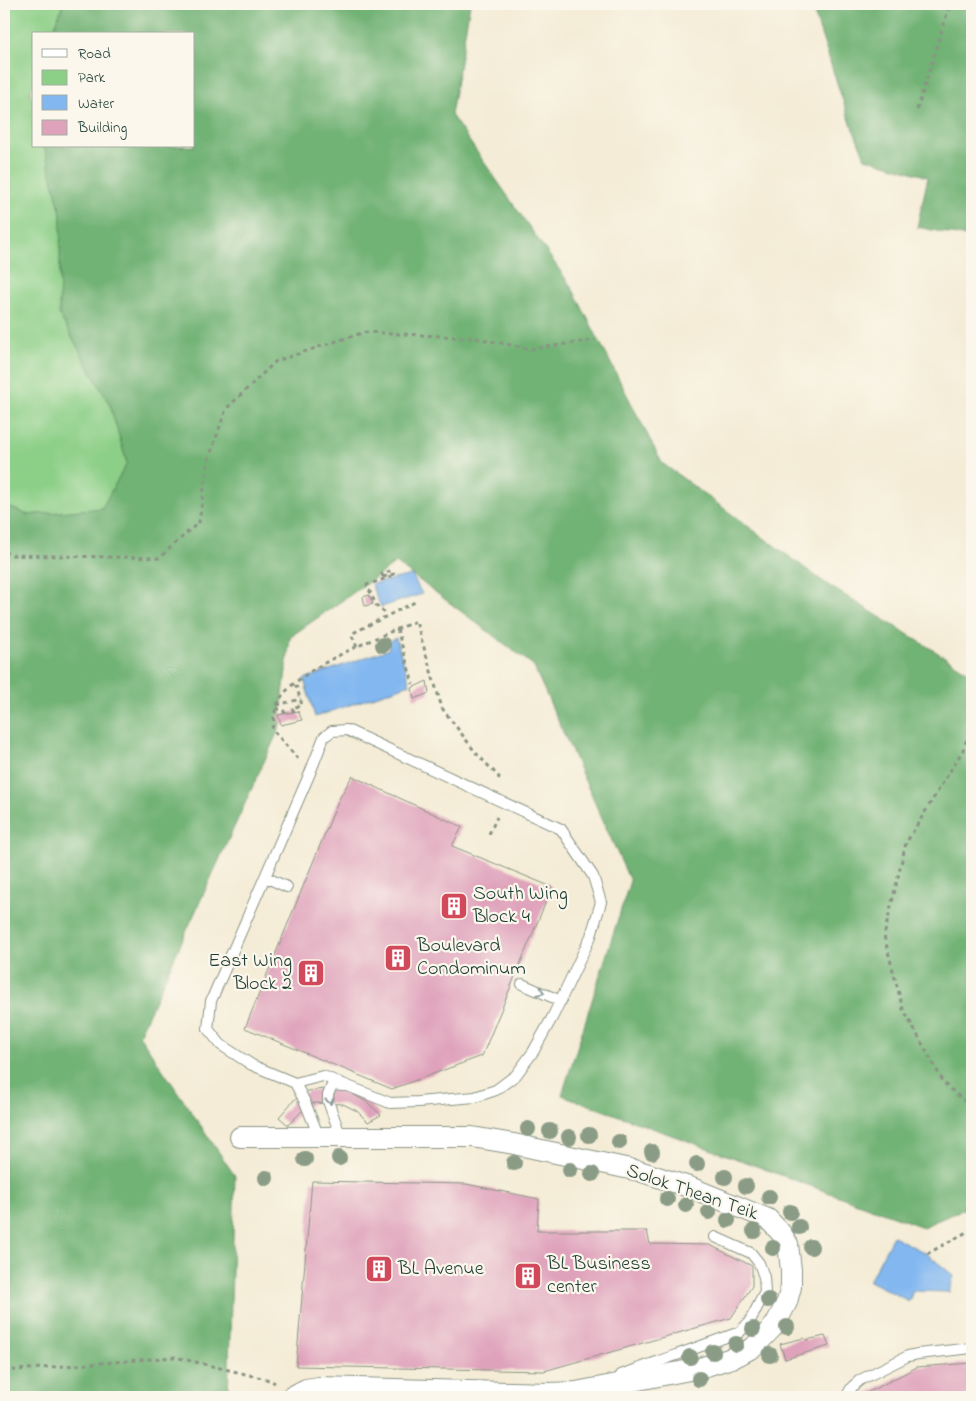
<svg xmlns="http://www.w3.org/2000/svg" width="976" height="1401" viewBox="0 0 976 1401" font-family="'Indie Flower',sans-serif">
  <rect width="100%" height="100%" fill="#fbf7ec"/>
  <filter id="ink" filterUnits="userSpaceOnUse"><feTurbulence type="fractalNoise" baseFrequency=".02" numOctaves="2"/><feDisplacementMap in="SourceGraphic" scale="10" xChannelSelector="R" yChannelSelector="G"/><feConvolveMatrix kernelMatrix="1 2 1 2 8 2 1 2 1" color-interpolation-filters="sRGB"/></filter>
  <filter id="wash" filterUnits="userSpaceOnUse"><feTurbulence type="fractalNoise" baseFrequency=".0096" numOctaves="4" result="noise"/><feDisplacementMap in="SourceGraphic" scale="20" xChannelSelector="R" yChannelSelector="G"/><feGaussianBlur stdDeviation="1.12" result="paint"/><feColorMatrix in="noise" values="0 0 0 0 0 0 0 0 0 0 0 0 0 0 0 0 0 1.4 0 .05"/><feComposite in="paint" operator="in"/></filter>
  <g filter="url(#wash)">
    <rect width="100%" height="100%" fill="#f4ecd6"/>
    <path fill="#8ccf87" stroke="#56865e" d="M4 4H63L52 34H34V82L30 92 34 108V146H44L61 213 59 314 110 405 127 463 102 508 28 515 4 505Z"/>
    <path fill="#71b274" stroke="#487854" d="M63 4H470L451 115 572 288 662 463 828 585 972 674V1205L923 1227 562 1095 630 881 533 665 396 563 290 637 279 729 139 1035 235 1176 228 1397H4V505L28 515 102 508 127 463 110 405 59 314 61 213 44 146H194V34H52Z
      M811 4H972V238L917 227 928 177 865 158 847 113Z"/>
    <path fill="#82b7f0" stroke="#507a92" d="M412 575 422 594 381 607 371 584Z
      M396 638 410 684 315 717 304 679 389 649 387 642Z
      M893 1236 927 1254 954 1276 949 1292 913 1291 909 1301 869 1281Z"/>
    <g id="blocks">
      <path fill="#dfa2bb" d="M369 595 373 604 365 606 363 597Z
        M427 681 429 693 414 699 412 688Z
        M298 711 302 720 281 725 278 715Z
        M352 776 462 827 452 846 552 887 482 1056 392 1089 245 1028 339 799Z
        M324 1089 347 1091 367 1102 381 1115 368 1122 357 1111 343 1104 312 1103 304 1109 288 1125 279 1117 294 1100 308 1091Z
        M312 1181 466 1184 539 1199 537 1231H647L650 1244 710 1245 752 1266V1286L731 1318 544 1371 296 1366Z
        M825 1336 829 1346 785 1359 780 1344 804 1338 806 1340Z
        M972 1363V1397H859L917 1367Z"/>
    </g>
  </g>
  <g filter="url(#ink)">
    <use href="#blocks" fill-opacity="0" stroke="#8a9485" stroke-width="1"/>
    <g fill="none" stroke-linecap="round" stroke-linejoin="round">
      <g stroke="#8a9485" stroke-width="12">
        <path id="service" d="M347 730 561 829 593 876 601 902 591 936 553 1016 533 1052 516 1075 496 1090 475 1097 418 1102 390 1103 323 1076 295 1083 252 1065 221 1045 208 1029 211 1001 310 773 324 737 332 731Z
          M265 877 287 887
          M522 984 561 1001
          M295 1083 305 1102 319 1137
          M341 1137 328 1101V1095L332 1085 344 1086
          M621 1375 740 1332 750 1321 765 1292 764 1277 759 1263 751 1253 715 1237
          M846 1397 852 1387 860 1380 908 1356 918 1354 972 1348"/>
      </g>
      <g stroke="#8a9485" stroke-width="22">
        <path id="minor" d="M240 1137H472L514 1144 639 1171 692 1188 768 1219 781 1233 788 1244 791 1270V1287L787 1302 775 1325 754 1347 735 1357 700 1368 576 1392 549 1393 319 1387 306 1389 291 1397"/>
      </g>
      <path stroke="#8a9485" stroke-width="3" stroke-dasharray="4 4" stroke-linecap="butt" d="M917 110 950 4
        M4 552 12 555 159 558 199 522 208 461 226 409 276 361 365 332 475 338 531 349 595 340
        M383 577 394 574 395 575 367 585 376 605 387 615
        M383 577 382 574 393 570
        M397 629 413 684
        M357 647 352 636 353 633 417 601
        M277 705 301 699
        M276 709H283L285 714
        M294 712 292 708 302 705 295 682
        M972 725 963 750 906 843 884 936 903 1009 944 1083 972 1108
        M298 759 272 729C274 721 274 710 278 703 293 669 382 636 416 621L442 708 476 753 499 777 498 780
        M489 834 497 817
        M927 1254 972 1229
        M4 1371 175 1357 270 1380 275 1383"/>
      <use href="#service" stroke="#fff" stroke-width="10"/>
      <use href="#minor" stroke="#fff" stroke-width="20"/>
    </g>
    <g fill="#8b9c86">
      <circle cx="383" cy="645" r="8"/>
      <circle cx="528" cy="1129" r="8"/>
      <circle cx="550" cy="1131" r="8"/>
      <circle cx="589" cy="1135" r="8"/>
      <circle cx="569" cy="1137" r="8"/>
      <circle cx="619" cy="1142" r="8"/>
      <circle cx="652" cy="1152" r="8"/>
      <circle cx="339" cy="1158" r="8"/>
      <circle cx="305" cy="1159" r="8"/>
      <circle cx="514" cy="1163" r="8"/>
      <circle cx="697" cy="1164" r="8"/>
      <circle cx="570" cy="1170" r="8"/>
      <circle cx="592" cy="1174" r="8"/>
      <circle cx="725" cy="1177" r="8"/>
      <circle cx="266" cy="1178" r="8"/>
      <circle cx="746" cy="1186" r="8"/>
      <circle cx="769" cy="1197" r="8"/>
      <circle cx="667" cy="1199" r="8"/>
      <circle cx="686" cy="1205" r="8"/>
      <circle cx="709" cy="1212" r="8"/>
      <circle cx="790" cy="1212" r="8"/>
      <circle cx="728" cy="1220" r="8"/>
      <circle cx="799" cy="1227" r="8"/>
      <circle cx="754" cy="1231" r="8"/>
      <circle cx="811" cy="1247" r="8"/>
      <circle cx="773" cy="1248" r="8"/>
      <circle cx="768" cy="1300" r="8"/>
      <circle cx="787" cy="1327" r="8"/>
      <circle cx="753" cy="1329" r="8"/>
      <circle cx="736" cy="1344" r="8"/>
      <circle cx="713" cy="1352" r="8"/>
      <circle cx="770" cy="1355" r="8"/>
      <circle cx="690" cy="1357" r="8"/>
      <circle cx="699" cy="1379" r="8"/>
    </g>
    <defs><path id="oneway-chevron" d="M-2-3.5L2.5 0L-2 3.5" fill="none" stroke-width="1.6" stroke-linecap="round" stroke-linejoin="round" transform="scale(1.25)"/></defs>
    <g stroke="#8f9e9a">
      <use href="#oneway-chevron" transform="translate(541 992) rotate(24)"/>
      <use href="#oneway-chevron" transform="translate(330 1101) rotate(80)"/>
    </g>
  </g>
  <defs>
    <g id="building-square" transform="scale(1.4375)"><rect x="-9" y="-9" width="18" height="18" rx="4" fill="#d1495b" stroke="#fbf7ec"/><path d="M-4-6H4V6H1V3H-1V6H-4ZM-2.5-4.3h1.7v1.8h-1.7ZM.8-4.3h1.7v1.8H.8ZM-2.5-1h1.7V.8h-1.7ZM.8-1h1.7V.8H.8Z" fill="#fff"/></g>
  </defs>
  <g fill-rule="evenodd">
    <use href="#building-square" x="454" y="906"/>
    <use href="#building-square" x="398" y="958"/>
    <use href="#building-square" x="311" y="973"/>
    <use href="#building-square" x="379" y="1269"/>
    <use href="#building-square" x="528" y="1276"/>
  </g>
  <g text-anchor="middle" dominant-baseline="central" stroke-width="4.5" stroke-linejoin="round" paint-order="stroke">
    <g font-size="20" fill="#1f3d34" stroke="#fbf7ec" text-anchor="start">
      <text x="473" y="894">South Wing<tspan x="473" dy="23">Block 4</tspan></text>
      <text x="417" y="946">Boulevard<tspan x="417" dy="23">Condominum</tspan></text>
      <text x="292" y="961" text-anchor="end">East Wing<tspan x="292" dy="23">Block 2</tspan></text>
      <text x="547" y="1264">BL Business<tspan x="547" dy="23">center</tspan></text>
      <text x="398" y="1269">BL Avenue</text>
    </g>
    <g font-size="20" fill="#1f3d34" stroke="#fbf7ec">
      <text transform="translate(692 1193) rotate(19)">Solok Thean Teik</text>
    </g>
  </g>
  <rect width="976" height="1401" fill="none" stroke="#fbf7ec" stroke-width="20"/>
  <rect x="32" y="32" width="162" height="115" fill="#fbf7ec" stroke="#a3ada2"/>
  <rect x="42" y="49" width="25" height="8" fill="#ffffff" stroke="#a3ada2"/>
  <text x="78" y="58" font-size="15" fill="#1f3d34">Road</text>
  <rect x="42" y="70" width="25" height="15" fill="#8ccf87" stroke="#a3ada2"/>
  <text x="78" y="82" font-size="15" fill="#1f3d34">Park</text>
  <rect x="42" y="95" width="25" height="15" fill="#82b7f0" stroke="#a3ada2"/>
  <text x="78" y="108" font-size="15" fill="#1f3d34">Water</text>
  <rect x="42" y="120" width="25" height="15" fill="#dfa2bb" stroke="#a3ada2"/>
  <text x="78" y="132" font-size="15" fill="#1f3d34">Building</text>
</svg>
